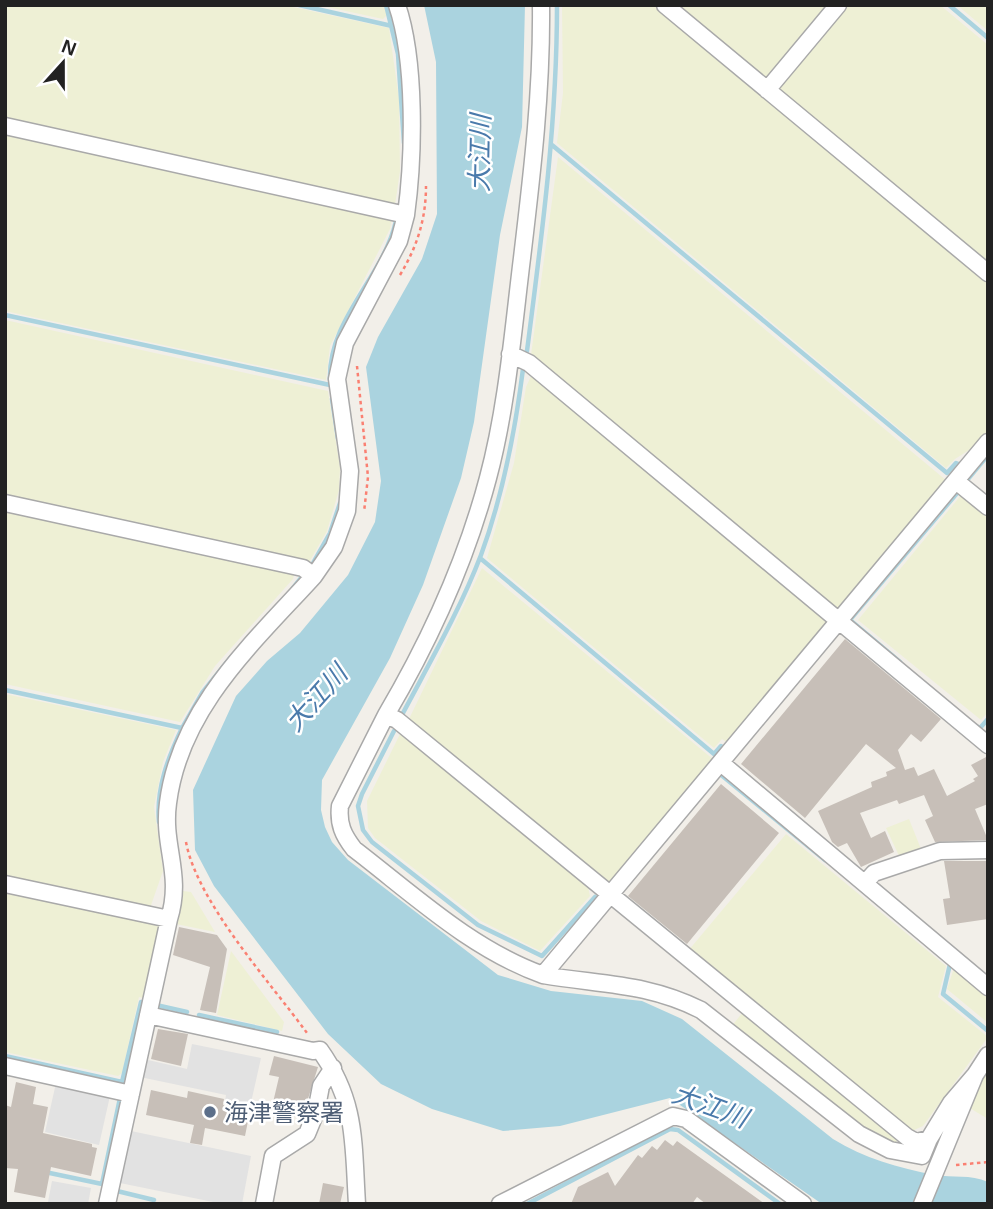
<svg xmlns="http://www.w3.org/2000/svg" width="993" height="1209" viewBox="0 0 993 1209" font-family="Arial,'Noto Sans JP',sans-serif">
  <rect width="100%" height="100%" fill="#f2efe9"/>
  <path fill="#eef0d5" d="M5 5H284L389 28 399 99 400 171 395 205 5 120Z
    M318 5H384L387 15 383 19Z
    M562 5H657L988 282V432L977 445 955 459 946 468 557 143 563 93Z
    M677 5H832L771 78H764Z
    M847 5H940L988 45V265L780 93V85Z
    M957 5H988V31Z
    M5 133 392 217 390 229 330 346 326 380 5 311Z
    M558 157 947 481 842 607H833L531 355Z
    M5 320 328 391 340 468 339 490 327 531 308 564 5 498Z
    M532 374 826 619V626L728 743 722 739 714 748 487 558 514 463 526 387Z
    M962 494 988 516V712L981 720 858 620Z
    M5 507 295 570 293 579 215 666 180 722 5 684Z
    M482 568 714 760 612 884H602L408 721Z
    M5 694 176 730 163 762 154 807 163 871 150 908 5 877Z
    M401 732 588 887 590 896 540 951 481 921 375 838 368 828 367 801Z
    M909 819 923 854 901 860 886 828Z
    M786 834 946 966 938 997 988 1037 923 1126 910 1132 688 951Z
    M5 889 157 921 163 929 147 999 139 997 122 1073 118 1076 5 1052Z
    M183 891 191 892 215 932 176 924Z
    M231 951 284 1022 282 1031 217 1015Z
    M955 965 988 992V1023L947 989Z
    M743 1012 899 1139 893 1146 864 1132 731 1027Z
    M988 1069V1119L968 1107Z"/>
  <path fill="#e2e2e2" d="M192 1044 261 1058 250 1107 225 1102 226 1095 140 1077 144 1059 187 1069Z
    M56 1083 110 1096 99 1145 45 1132Z
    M131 1131 251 1156 242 1204H223L120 1183Z
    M52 1181 91 1188 88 1204 48 1202Z"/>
  <path fill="#aad3df" d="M424 5H525L522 127 500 235 474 422 461 478 423 585 390 658 322 780 321 810 325 827 332 842 348 860 498 975 551 991 642 1001 682 1019 833 1139C864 1158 898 1168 935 1175 953 1178 970 1174 988 1182V1204H822L670 1098 560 1126 503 1131 432 1109 381 1084 328 1034 214 886 195 850 193 790 236 696 267 661 300 633 348 575 375 522 381 481 366 367 378 337 422 259 437 214 436 62Z"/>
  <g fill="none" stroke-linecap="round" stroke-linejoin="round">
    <path stroke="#aad3df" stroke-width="4.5" d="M299 5 392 26
      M386 5 398 54 404 143
      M949 5 988 38
      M552 145 947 473 956 463 961 465
      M5 315 330 385
      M527 351C542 235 557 122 557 5
      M330 380C328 319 383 278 396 221
      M332 399 338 439
      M968 479 988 455
      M480 558 714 754 721 746 724 748
      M313 563 330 533 340 503
      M293 588 301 578
      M850 620 900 662
      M849 621 958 492
      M5 690 182 728C168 758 156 788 159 822
      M403 713C430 662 460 610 481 555 503 495 515 432 523 369
      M976 726 980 728 988 719
      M182 728 202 693 231 657
      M394 731 362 794 358 806 363 830 372 842 478 925 542 956 595 897 597 899
      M720 774 825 860
      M950 964 943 994 988 1031
      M156 1005 187 1012
      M199 1015 277 1032
      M5 1056 122 1082 141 1002 144 1003
      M45 1172 102 1184 120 1098
      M117 1191 154 1200
      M527 1204 670 1129 678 1130 780 1204"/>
  </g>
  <path fill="#c7bfb8" d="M845 639 941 719 921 742 911 734 898 750 905 770 914 767 918 776 934 769 947 796 975 781 973 779 978 776 971 765 988 756V804L975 809 988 840 935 842 925 820 933 816 924 795 899 804 897 800 860 813 871 838 885 831 894 852 861 867 847 843 838 847 832 842 818 811 872 787 871 782 887 776 886 772 896 768 866 744 805 818 741 764Z
    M721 784 779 833 687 944 628 896Z
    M944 861H988V919L947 925 943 899 950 898Z
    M179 927 217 935 227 949 216 1013 200 1010 210 967 173 955Z
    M158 1029 188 1034 181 1066 151 1059Z
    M274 1056 318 1067 307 1102 300 1101 297 1117 271 1111 279 1077 269 1075Z
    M16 1082 36 1087 33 1104 48 1107 43 1133 92 1144V1147L97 1148 91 1176 51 1167 45 1198 14 1192 18 1169 5 1168V1105L11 1107Z
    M151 1090 187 1098 188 1091 224 1099 223 1105 250 1111 245 1136 205 1128 202 1145 190 1143 194 1125 146 1115Z
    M665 1140 673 1146 677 1141 765 1204H706L697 1197 692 1204H571L578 1187 608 1172 615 1186 638 1155 642 1158 652 1146 657 1150Z
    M323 1183 344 1187 340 1204H319Z"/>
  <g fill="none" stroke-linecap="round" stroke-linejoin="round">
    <g stroke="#a9a9a9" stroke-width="19">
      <path id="minor" d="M397 5C416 61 414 156 406 215
        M541 5C542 91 532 174 522 258 513 331 507 407 488 478 466 561 429 642 386 715L397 720 907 1137 916 1142 929 1139 951 1103 975 1075
        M665 5 988 273
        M767 90 838 5
        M5 126 406 215 399 241 345 343 337 379 350 471 347 511 334 547 314 576
        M510 354 529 363 988 745
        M956 481 988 507
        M5 503 303 568 314 576C253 643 180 708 168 803 162 846 183 874 169 919
        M386 715 340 806C338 824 343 835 354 849 414 895 471 949 543 975L988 442
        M721 763 988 987
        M865 883 874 873 940 851 988 850
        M5 884 169 919 107 1204
        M543 975C602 985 647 983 701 1010L859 1134 890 1150 922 1156 929 1139
        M148 1015 313 1051 320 1050C357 1102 353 1142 357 1204
        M5 1066 131 1094
        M264 1204 273 1156 307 1134 316 1112 321 1086 333 1068
        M500 1204 673 1116 686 1119 803 1204
        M922 1204 975 1075 988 1055"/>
    </g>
    <path stroke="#fa8072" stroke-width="2.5" stroke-dasharray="3.5 3.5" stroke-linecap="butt" d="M400 275C417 247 426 219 426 186
      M357 366 368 477 364 512
      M186 842C197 902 270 982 307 1033
      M956 1165 988 1162"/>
    <use href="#minor" stroke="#fff" stroke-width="16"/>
  </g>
  <circle fill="#5c6f8a" stroke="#fff" stroke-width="2.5" cx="210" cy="1112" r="7"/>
  <g text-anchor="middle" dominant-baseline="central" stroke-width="5" stroke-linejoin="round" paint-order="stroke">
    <g font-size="24" fill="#4e5e75" stroke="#fff" text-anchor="start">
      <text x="224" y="1112">海津警察署</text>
    </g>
    <g font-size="26" font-style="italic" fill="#4a7aab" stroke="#fff">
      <text transform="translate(480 153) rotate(-89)">大江川</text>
      <text transform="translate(316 698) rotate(-48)">大江川</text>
      <text transform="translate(710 1106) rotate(20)">大江川</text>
    </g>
  </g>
  <rect width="993" height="1209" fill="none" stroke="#222222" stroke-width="14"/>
  <g transform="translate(63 63) rotate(21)" stroke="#ffffff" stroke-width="5" paint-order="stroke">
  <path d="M0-5L12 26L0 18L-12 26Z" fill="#222222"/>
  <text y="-10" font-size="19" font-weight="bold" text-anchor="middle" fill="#222222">N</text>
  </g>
</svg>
